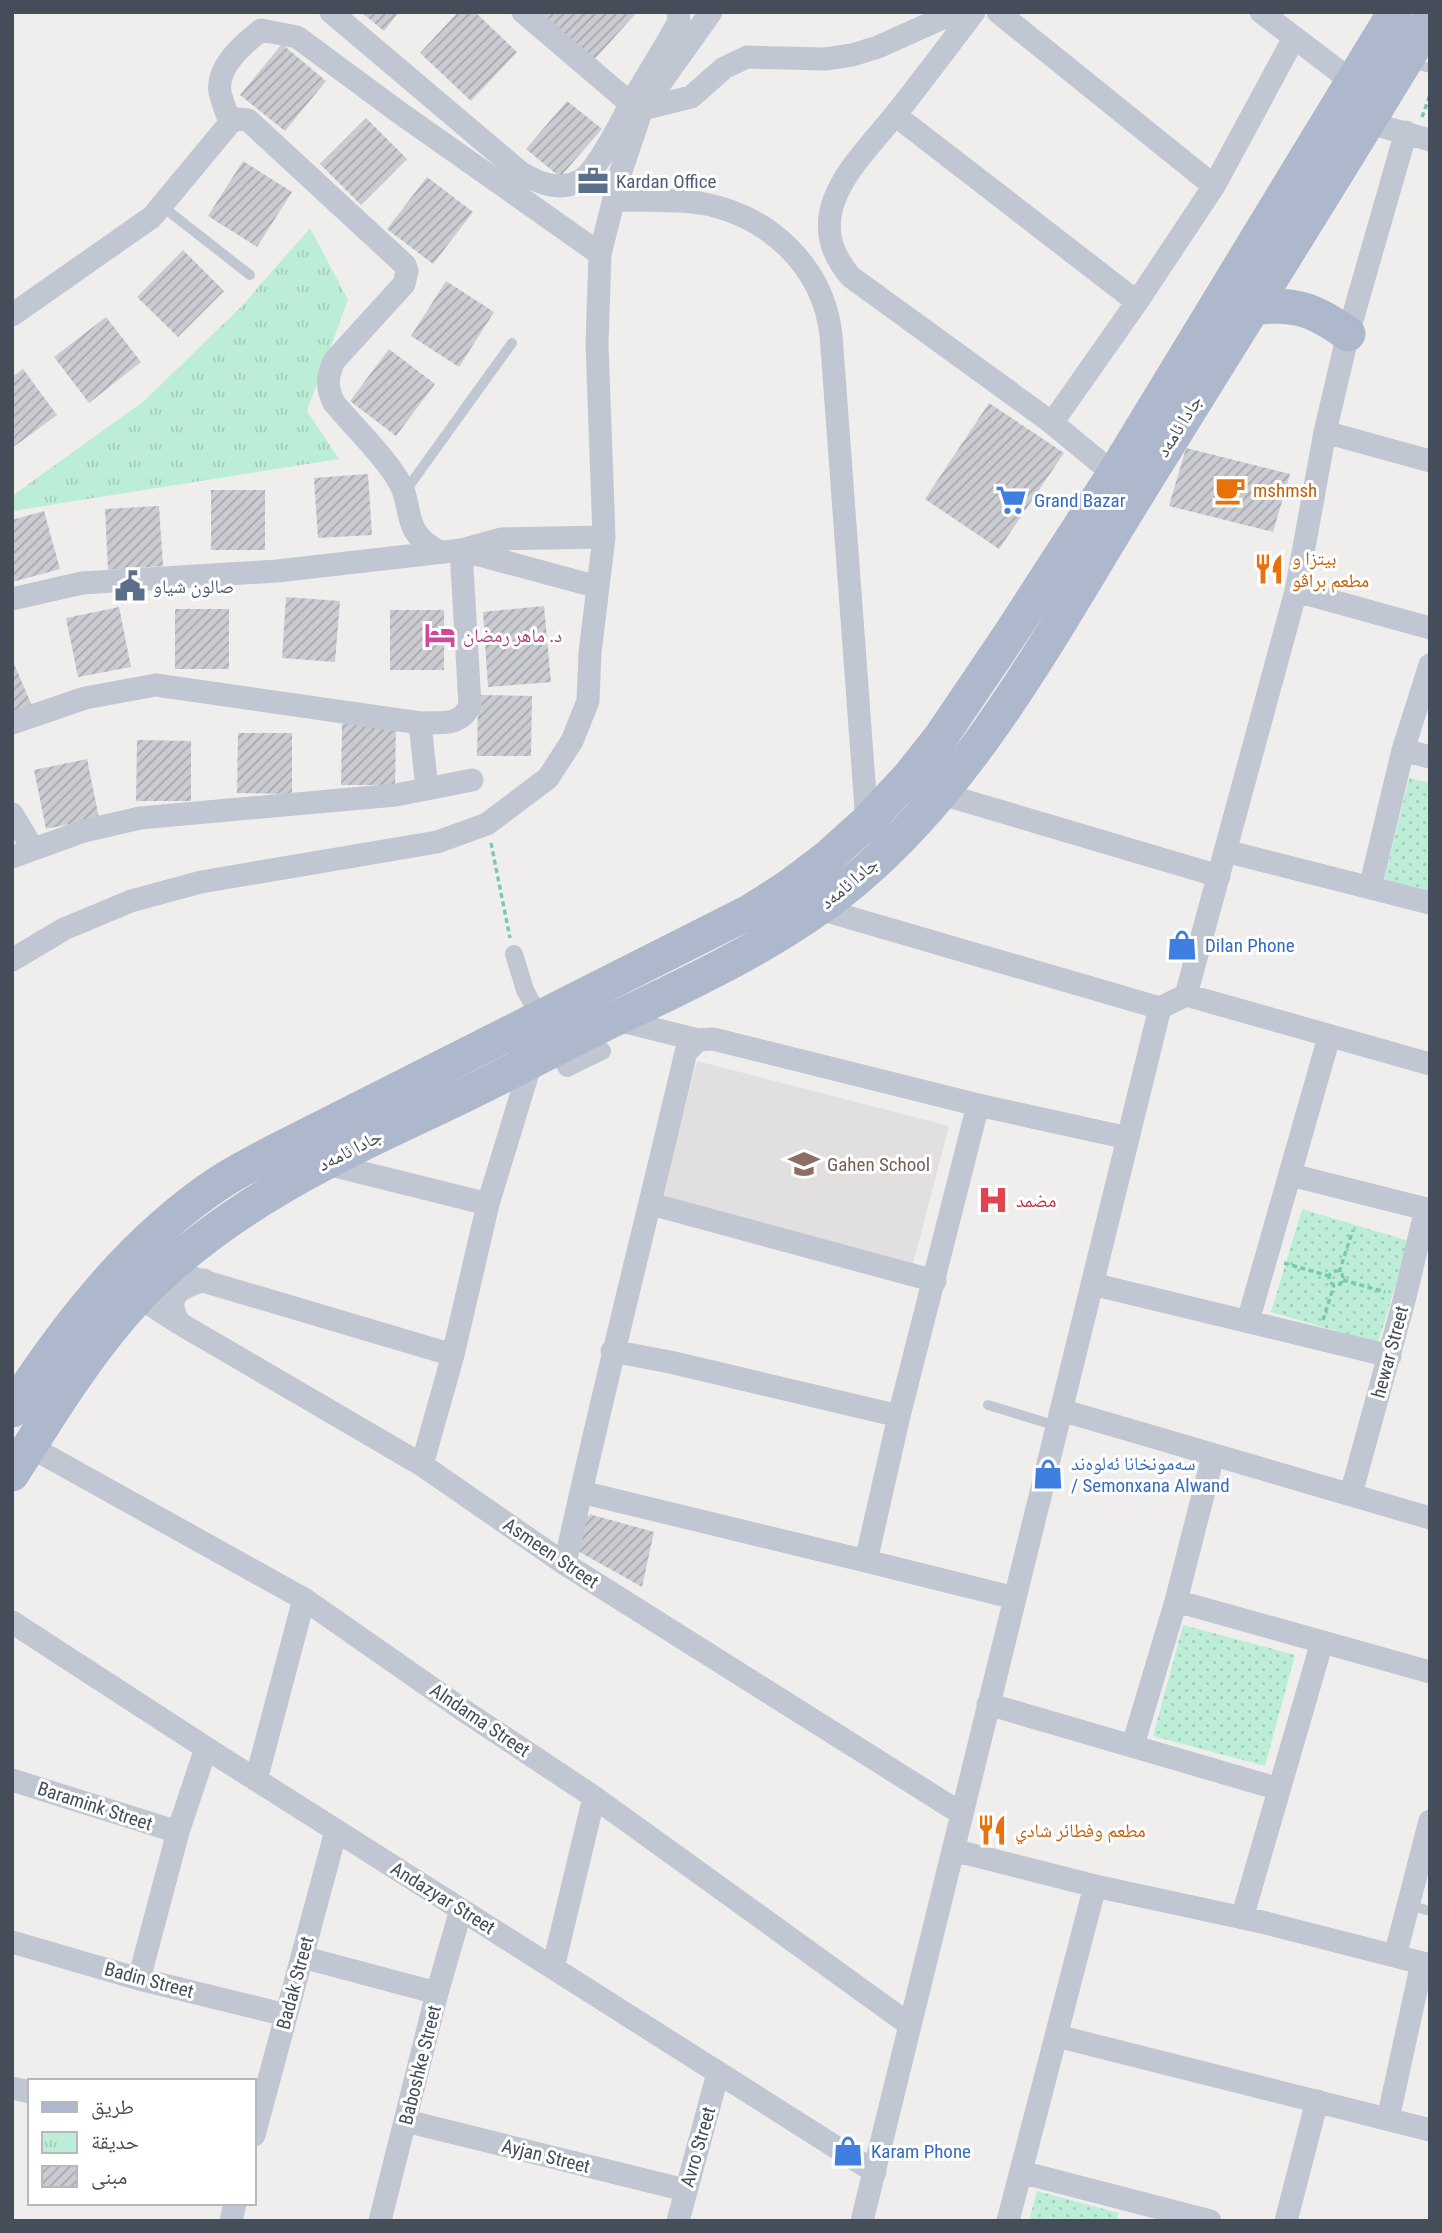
<svg xmlns="http://www.w3.org/2000/svg" width="1442" height="2233" viewBox="0 0 1442 2233" font-family="'Roboto Condensed','Noto Naskh Arabic',sans-serif">
  <defs>
    <pattern id="grass-dots" width="8" height="8" patternUnits="userSpaceOnUse" patternTransform="scale(1.75)"><rect width="8" height="8" fill="#bcedd7"/><path d="M2 2h.1M6 6h.1" fill="none" stroke="#a3cdbb" stroke-width="1.8" stroke-linecap="round"/></pattern>
    <pattern id="park-tufts" width="24" height="20" patternUnits="userSpaceOnUse" patternTransform="scale(1.75)"><rect width="24" height="20" fill="#bcedd7"/><path d="M3 7l-1-3M5 7V3M7 7l1-3M15 17l-1-3M17 17v-4M19 17l1-3" fill="none" stroke="#a3cdbb"/></pattern>
    <pattern id="building-hatch" width="6" height="6" patternUnits="userSpaceOnUse" patternTransform="scale(1.75)"><rect width="6" height="6" fill="#caccd2"/><path d="M-1 1l2-2M0 6l6-6M5 7l2-2" fill="none" stroke="#a6a8ad"/></pattern>
  </defs>
  <rect width="100%" height="100%" fill="#f0eeed"/>
  <path fill="#e1dfdf" d="M697 1061 949 1126 912 1268 660 1202Z"/>
  <path fill="url(#grass-dots)" d="M1409 778 1430 783V896L1383 884Z
    M1302 1209 1409 1241 1378 1343 1271 1312Z
    M1183 1625 1295 1655 1265 1766 1153 1736Z
    M1037 2191 1119 2213 1117 2221H1029Z"/>
  <path fill="url(#park-tufts)" d="M310 228 348 300 307 411 339 459 12 511V496L144 401 241 307Z"/>
  <path fill="url(#building-hatch)" d="M361 12H399L384 31Z
    M458 12H475L517 52 471 101 420 53Z
    M541 12H637L593 61Z
    M282 44 326 81 285 131 240 95Z
    M567 101 602 129 560 177 526 149Z
    M366 118 407 159 361 205 320 164Z
    M243 161 292 192 257 247 208 216Z
    M427 177 473 212 433 264 387 229Z
    M183 250 224 291 178 337 137 297Z
    M446 281 494 312 459 367 411 336Z
    M106 317 141 362 89 403 54 357Z
    M389 349 435 384 396 436 350 401Z
    M23 369 57 415 12 448V377Z
    M989 403 1064 453 999 549 925 499Z
    M1186 448 1290 474 1273 532 1169 506Z
    M368 474 372 535 318 538 314 478Z
    M211 490H265V550H211Z
    M159 506 163 566 108 570 105 509Z
    M44 511 60 569 12 582V520Z
    M286 597 340 601 335 662 282 658Z
    M544 606 551 682 488 687 483 612Z
    M119 607 131 667 78 677 66 618Z
    M175 609H229V669H175Z
    M390 610H444V670H390Z
    M12 659 32 706 12 714Z
    M478 695 532 696 531 756H477Z
    M342 724 396 725 395 785H341Z
    M238 733H292V794L237 793Z
    M137 740 191 741V801H136Z
    M87 759 99 818 46 829 34 770Z
    M589 1514 654 1532 642 1587 576 1550 586 1515 590 1517Z"/>
  <g fill="none" stroke-linecap="round" stroke-linejoin="round">
    <path stroke="#76caaf" stroke-width="3.5" stroke-dasharray="5 3.5" stroke-linecap="butt" d="M1422 117 1430 95
      M491 843 510 938
      M1284 1263 1329 1276
      M1329 1278a7 7 0 1 1 14 0a7 7 0 1 1-14 0Z
      M1339 1272 1353 1230
      M1343 1280 1385 1292
      M1323 1320 1334 1285"/>
    <path stroke="#c1c7d2" stroke-width="10" d="M1411 63 1430 68
      M163 207 250 275
      M404 493 512 343
      M988 1405 1057 1426
      M1408 1905 1430 1911"/>
    <path stroke="#c1c7d2" stroke-width="18" d="M514 954 525 990 567 1068 602 1051"/>
    <path stroke="#c1c7d2" stroke-width="23" d="M331 12 520 172C540 184 560 192 581 180 597 171 621 122 630 105 646 76 664 50 679 21L678 12
      M523 12 631 104 642 109 691 97 724 68 747 57 825 59 852 55 878 47 956 12
      M974 12C948 46 922 81 895 115 856 163 797 215 851 277L1052 423 1114 474
      M998 12 1214 186
      M1261 12 1354 83
      M895 115 1137 302
      M230 123C227 113 222 102 220 92 216 66 244 44 261 30L297 37 400 113 600 254
      M1369 123 1430 140
      M614 200C642 201 672 199 700 203 769 215 823 266 831 335L867 822
      M12 315 152 217 230 123 237 119 248 120 405 265 407 271 404 284 334 361C327 377 326 387 334 403 354 427 378 449 395 475 417 506 397 530 440 552
      M1052 423 1137 302 1214 186 1294 38
      M1325 432 1430 461
      M461 550 598 587
      M1296 591 1430 628
      M12 599 82 583 277 571 461 550 501 539 604 537
      M12 723 85 698 156 685 420 723C440 722 461 727 470 705L461 550
      M420 723 427 789
      M1403 750 1430 757
      M942 794 1219 876
      M12 814 33 849
      M1225 851 1430 903
      M12 857 84 831 140 818 396 795 472 780
      M1370 888 1403 750 1430 665
      M820 909 1160 1008
      M12 960 64 929 131 901 201 882 437 842 487 824 548 778 572 741 588 701 590 653 604 537 597 344 600 254 621 171 642 109 711 12
      M1186 995 1430 1064
      M614 1019 698 1040
      M978 1105 899 1416 866 1561 1015 1598
      M323 1163 488 1204
      M1291 1175 1430 1210
      M651 1204 935 1281
      M166 1270 453 1355
      M1092 1284 1390 1356
      M139 1297 179 1323 422 1465 565 1564 962 1814
      M1248 1321 1329 1037
      M179 1323C163 1294 181 1288 204 1280
      M612 1351 670 1362 899 1416
      M1061 1410 1430 1518
      M29 1446 304 1599 466 1712 594 1797 910 2025
      M422 1465 453 1355 488 1204 531 1063
      M581 1492 866 1561
      M1351 1494 1405 1297 1426 1209
      M565 1564C602 1393 646 1223 686 1052L698 1040 713 1039 978 1105 1128 1138
      M1176 1601 1430 1672
      M12 1622 206 1748 875 2172
      M988 1704 1279 1789
      M1133 1745 1176 1601 1213 1456
      M12 1780 178 1832
      M256 1780 304 1599
      M953 1850 1095 1886 1262 1922 1430 1965
      M1242 1918 1322 1642
      M12 1942 139 1979 286 2015
      M1395 1956 1430 1821
      M302 1957 437 1993
      M553 1968 594 1797
      M139 1979 178 1832 206 1748
      M1057 2036 1430 2130
      M12 2088 30 2092
      M1388 2119 1422 1963
      M406 2121 685 2190
      M254 2135 336 1831
      M1021 2172 1210 2221
      M231 2221 235 2203
      M380 2221 437 1993 461 1910
      M678 2221 718 2073
      M862 2221 1160 1008 1186 995 1296 591 1325 432 1348 334 1406 132
      M1008 2221 1095 1886
      M1286 2221 1317 2101"/>
    <path stroke="#aeb8cc" stroke-width="35" d="M1253 308C1294 302 1315 310 1348 334
      M12 1410C68 1323 135 1238 222 1181 239 1170 257 1161 274 1152L751 911 790 886 827 858 867 822 909 777 940 738 1011 633 1114 474 1395 12
      M12 1474C51 1412 90 1348 140 1295 227 1205 339 1154 450 1102 507 1075 562 1044 619 1017 701 978 784 939 854 881 977 778 1054 628 1138 493 1235 336 1334 179 1430 20"/>
  </g>
  <defs>
    <g id="office-bare" transform="scale(2.415)"><path d="M-6-3h4V-5.5h4V-3h4V5H-6ZM-1-4.5V-3h2v-1.5ZM-6 0V1H6V0Z" fill="#5c6f8a" stroke="#fff" stroke-width="2.5" paint-order="stroke"/></g>
    <g id="cafe-bare" transform="scale(2.415)"><path d="M-5.5-4.5H6V0H3Q3 3.5 0 3.5H-2.5Q-5.5 3.5-5.5 0ZM3-3.2v2h1.7v-2ZM-6 4.5H4V6H-6Z" fill="#e8710a" stroke="#fff" stroke-width="2.5" paint-order="stroke"/></g>
    <g id="supermarket-bare" transform="scale(2.415)"><path d="M-6-5.5h2.5l.6 2H6L4.5 2H-2.5L-4.4-4H-6ZM-1.5 3.2a1.3 1.3 0 1 0 .1 0ZM3 3.2a1.3 1.3 0 1 0 .1 0Z" fill="#3f7fe0" stroke="#fff" stroke-width="2.5" paint-order="stroke"/></g>
    <g id="restaurant-bare" transform="scale(2.415)"><path d="M-5-6h1v4h1v-4h1v4h1v-4h1v5L-1.5 .5V6h-2V.5L-5-1ZM5-6V6H3V1.5H1.5Q1.5-4 5-6Z" fill="#e8710a" stroke="#fff" stroke-width="2.5" paint-order="stroke"/></g>
    <g id="civic-bare" transform="scale(2.415)"><path d="M-.6-6.5H3V-4.5H.6V-3L4-1V1h2V6H-6V1h2V-1L-.6-3ZM-1.2 2.5V6h2.4V2.5Z" fill="#5c6f8a" stroke="#fff" stroke-width="2.5" paint-order="stroke"/></g>
    <g id="hotel-bare" transform="scale(2.415)"><path d="M-6-4.5h1.5V1H6V5H4.5V3h-9V5H-6ZM-4 0a1.8 1.8 0 1 1 3.6 0ZM.5 0V-2.5h3Q6-2.5 6 0Z" fill="#d1479c" stroke="#fff" stroke-width="2.5" paint-order="stroke"/></g>
    <g id="shop-bare" transform="scale(2.415)"><path d="M-5-2.5h2.3a2.7 3.5 0 0 1 5.4 0H5L5.5 6h-11ZM-1.5-2.5h3a1.5 2.3 0 0 0-3 0Z" fill="#3f7fe0" stroke="#fff" stroke-width="2.5" paint-order="stroke"/></g>
    <g id="school-bare" transform="scale(2.415)"><path d="M0-5L7-2L0 1L-7-2ZM-4 1L0 2.5L4 1V4Q0 6-4 4Z" fill="#8d6e63" stroke="#fff" stroke-width="2.5" paint-order="stroke"/></g>
    <g id="hospital-bare" transform="scale(2.415)"><path d="M-5-5h3v3.5h4V-5h3V5h-3V1.5h-4V5h-3Z" fill="#e0444e" stroke="#fff" stroke-width="2.5" paint-order="stroke"/></g>
  </defs>
  <g fill-rule="evenodd">
    <use href="#office-bare" x="593" y="181"/>
    <use href="#cafe-bare" x="1230" y="490"/>
    <use href="#supermarket-bare" x="1011" y="500"/>
    <use href="#restaurant-bare" x="1269" y="569"/>
    <use href="#civic-bare" x="130" y="586"/>
    <use href="#hotel-bare" x="440" y="635"/>
    <use href="#shop-bare" x="1182" y="945"/>
    <use href="#school-bare" x="804" y="1164"/>
    <use href="#hospital-bare" x="993" y="1200"/>
    <use href="#shop-bare" x="1048" y="1474"/>
    <use href="#restaurant-bare" x="992" y="1830"/>
    <use href="#shop-bare" x="848" y="2151"/>
  </g>
  <g text-anchor="middle" dominant-baseline="central" stroke-width="6" stroke-linejoin="round" paint-order="stroke">
    <g font-size="19" fill="#4e5e75" stroke="#fff" text-anchor="start">
      <text x="616" y="181">Kardan Office</text>
      <text x="153" y="586">صالون شياو</text>
    </g>
    <g font-size="19" fill="#464d5a" stroke="#fff">
      <text transform="translate(1179 426) rotate(-58)">جادا ئامەد</text>
      <text transform="translate(849 883) rotate(-40)">جادا ئامەد</text>
      <text transform="translate(350 1150) rotate(-27)">جادا ئامەد</text>
      <text transform="translate(1390 1352) rotate(-75)">hewar Street</text>
      <text transform="translate(551 1553) rotate(34)">Asmeen Street</text>
      <text transform="translate(480 1720) rotate(34)">Alndama Street</text>
      <text transform="translate(95 1806) rotate(18)">Baramink Street</text>
      <text transform="translate(443 1898) rotate(32)">Andazyar Street</text>
      <text transform="translate(149 1980) rotate(15)">Badin Street</text>
      <text transform="translate(295 1983) rotate(-75)">Badak Street</text>
      <text transform="translate(420 2065) rotate(-76)">Baboshke Street</text>
      <text transform="translate(698 2147) rotate(-74)">Avro Street</text>
      <text transform="translate(546 2156) rotate(14)">Ayjan Street</text>
    </g>
    <g font-size="19" fill="#c56008" stroke="#fff" text-anchor="start">
      <text x="1253" y="490">mshmsh</text>
      <text x="1292" y="558">بيتزا و<tspan x="1292" dy="22">مطعم براڤو</tspan></text>
      <text x="1015" y="1830">مطعم وفطائر شادي</text>
    </g>
    <g font-size="19" fill="#366cbe" stroke="#fff" text-anchor="start">
      <text x="1034" y="500">Grand Bazar</text>
      <text x="1205" y="945">Dilan Phone</text>
      <text x="1071" y="1463">سەمونخانا ئەلوەند<tspan x="1071" dy="22">/ Semonxana Alwand</tspan></text>
      <text x="871" y="2151">Karam Phone</text>
    </g>
    <g font-size="19" fill="#b23c85" stroke="#fff" text-anchor="start">
      <text x="463" y="635">د. ماهر رمضان</text>
    </g>
    <g font-size="19" fill="#785e54" stroke="#fff" text-anchor="start">
      <text x="827" y="1164">Gahen School</text>
    </g>
    <g font-size="19" fill="#be3a42" stroke="#fff" text-anchor="start">
      <text x="1016" y="1200">مضمد</text>
    </g>
  </g>
  <rect width="1442" height="2233" fill="none" stroke="#464d5a" stroke-width="28"/>
  <rect x="28" y="2079" width="228" height="126" fill="#ffffff" stroke="#b5b8bd" stroke-width="2"/>
  <rect x="42" y="2102" width="35" height="10" fill="#aeb8cc" stroke="#b5b8bd" stroke-width="2"/>
  <text x="91" y="2114" font-size="21" fill="#464d5a">طريق</text>
  <rect x="42" y="2132" width="35" height="21" fill="url(#park-tufts)" stroke="#b5b8bd" stroke-width="2"/>
  <text x="91" y="2149" font-size="21" fill="#464d5a">حديقة</text>
  <rect x="42" y="2166" width="35" height="21" fill="url(#building-hatch)" stroke="#b5b8bd" stroke-width="2"/>
  <text x="91" y="2184" font-size="21" fill="#464d5a">مبنى</text>
</svg>
